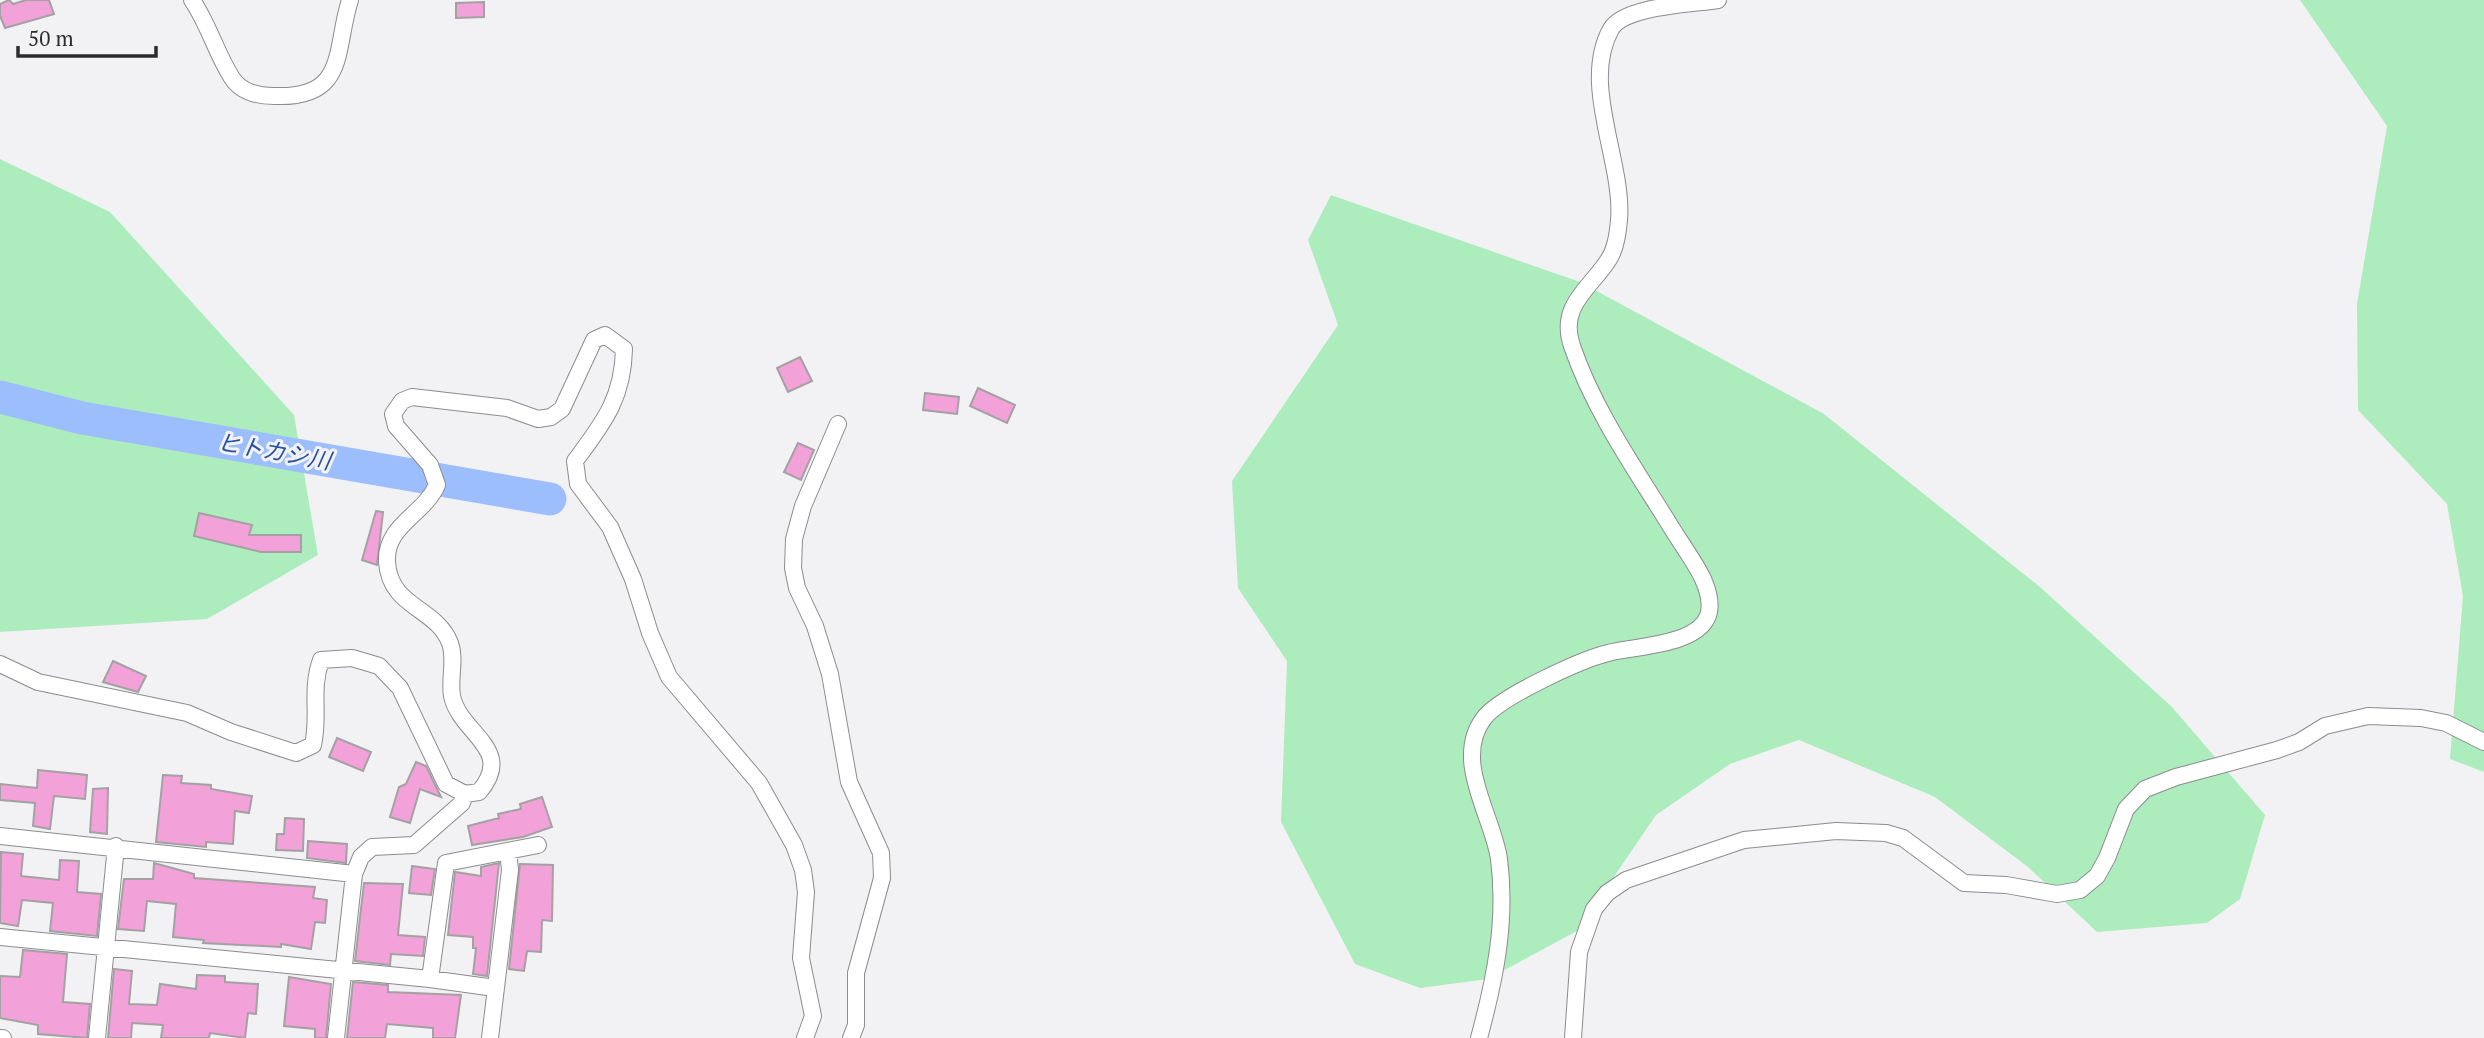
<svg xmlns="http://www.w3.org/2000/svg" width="2484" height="1038" viewBox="0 0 2484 1038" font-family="'PT Serif','Noto Sans JP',serif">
  <rect width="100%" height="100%" fill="#f2f2f5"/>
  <path fill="#adedbd" d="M2300 0H2484V772L2450 759 2463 596 2447 504 2358 410 2357 304 2387 126Z
    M0 159 110 212 294 415 318 555 207 619 0 632Z
    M1331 195 1580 282 1824 414 2040 587 2172 707 2265 815 2240 899 2207 923 2097 932 2028 867 1935 797 1799 740 1730 764 1656 815 1577 931 1488 979 1420 988 1355 964 1281 822 1287 661 1238 588 1232 481 1338 325 1308 240Z"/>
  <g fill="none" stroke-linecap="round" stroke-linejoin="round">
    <path stroke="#9dbefc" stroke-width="33" d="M0 397 82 418 550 499"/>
  </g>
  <path fill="#f3a1d9" stroke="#a4a1a3" stroke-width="2" d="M9 0 13 4 26 0H49L54 14 5 28 0 16V4Z
    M484 2V17L456 18V3Z
    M800 357 812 381 788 392 777 368Z
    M978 388 1015 405 1007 423 970 406Z
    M925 393 959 397 957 414 923 410Z
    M798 443 814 450 801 480 784 472Z
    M376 511 383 512 377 565 362 560Z
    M199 513 252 525 249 535H301V552H261L194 536Z
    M113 661 146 676 138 692 103 682Z
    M337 738 371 752 363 771 329 757Z
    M416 762 426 766 441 797 420 789 410 823 390 817 399 787 406 784Z
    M38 770 87 775 85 799 54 796 50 829 33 826 35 803 0 800V784L37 788Z
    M163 775 182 776 181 783 211 785V789L252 796 249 813 235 811 233 844 206 842V847L156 842Z
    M108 788 107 834 90 832 93 789Z
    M542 797 552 827 523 837 472 845 468 826 499 818 498 814 521 809 520 804Z
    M285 818 304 819 303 851 276 850 277 834H284Z
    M308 841 347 844 346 863 307 858Z
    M1 852 23 854 21 876 59 880 60 860 79 861 77 892 101 894 97 936 50 931 53 903 22 900 18 926 0 923Z
    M154 863 194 874V878L315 887 313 898 327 900 325 923 315 922 311 949 281 944V947L203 943 204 940 173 937 176 904 147 901 144 931 118 929 124 879H153Z
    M499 863 487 976 473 974 476 948H473V937L448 935 455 872 481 876V867Z
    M520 864 553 865 552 921 542 920 541 952 527 951 524 971 509 969Z
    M412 866 435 869 431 895 409 893Z
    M364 883 403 884 398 935 425 937 423 956 391 954 390 965 355 961Z
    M23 950 67 954 63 1002 90 1004 87 1038 38 1034V1025L0 1018V976L20 977Z
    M114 969 132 971 129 1004 157 1005 160 984 196 989 197 975 225 976V982L258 984 256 1014 248 1013 245 1038 210 1033 209 1038H161L163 1025 132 1023 131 1038H108Z
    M289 977 331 984 326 1038H315V1029L284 1026Z
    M353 982 388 985V992L461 995 455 1038H433V1028L387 1024 385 1038H347Z"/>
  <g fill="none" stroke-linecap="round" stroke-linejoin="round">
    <g stroke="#8b8c8e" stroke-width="18">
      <path id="minor" d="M192 0C209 25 216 53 232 78 241 92 258 96 274 96 348 99 334 50 350 0
        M838 424 803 506 794 539 793 568 797 588 815 626 830 674 849 782 881 853 882 878 856 973V1025L851 1038
        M0 664 38 682 187 713 231 732 296 753 313 745C320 713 310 691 321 660L352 658 379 666 400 688 446 784 465 794 479 792C516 749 460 734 452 696 449 679 456 659 450 643 436 607 390 608 387 562 385 525 424 515 437 485L430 465 396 426 393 414 402 401 412 397 507 408 538 419 551 417 562 409 594 340 605 335 624 349C623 399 603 423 575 461L578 484 610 527 633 579 650 633 669 677 759 783 794 845 803 870 806 892 801 958 813 1016 805 1038
        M0 836 354 874
        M0 937 430 979 495 988
        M430 979 446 863 538 845
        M0 1038H3
        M97 1038 116 846
        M336 1038 354 874 361 857 372 847 414 845 462 803 465 794
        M490 1038 510 870 508 851
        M1479 1038C1495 979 1507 921 1499 859 1493 816 1452 760 1484 718 1500 697 1580 660 1608 653 1633 646 1702 646 1709 612 1711 602 1707 588 1703 579 1694 560 1679 541 1668 522 1633 466 1593 408 1572 346 1558 305 1591 288 1609 259 1616 248 1618 233 1619 220 1624 162 1580 84 1611 29 1624 6 1693 4 1718 0
        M1573 1038 1579 952 1594 909 1607 893 1626 880 1744 840 1836 831 1886 833 1903 838 1964 883 2006 885 2057 894 2080 890 2097 876 2107 858 2126 809 2145 789 2176 777 2277 750 2299 742 2325 726 2368 716 2421 718 2446 723 2484 742"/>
    </g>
    <use href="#minor" stroke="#fff" stroke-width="16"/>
  </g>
  <g text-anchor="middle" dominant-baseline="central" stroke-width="6" stroke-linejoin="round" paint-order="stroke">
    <g font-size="23" font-style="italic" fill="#2550a7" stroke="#f2f2f5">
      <text transform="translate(274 451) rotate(10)">ヒトカシ川</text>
    </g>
  </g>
  <path d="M18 46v10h138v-10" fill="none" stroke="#2c2c2d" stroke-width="3.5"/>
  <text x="28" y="46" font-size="21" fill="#2c2c2d" stroke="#f2f2f5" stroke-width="5" paint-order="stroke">50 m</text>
</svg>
